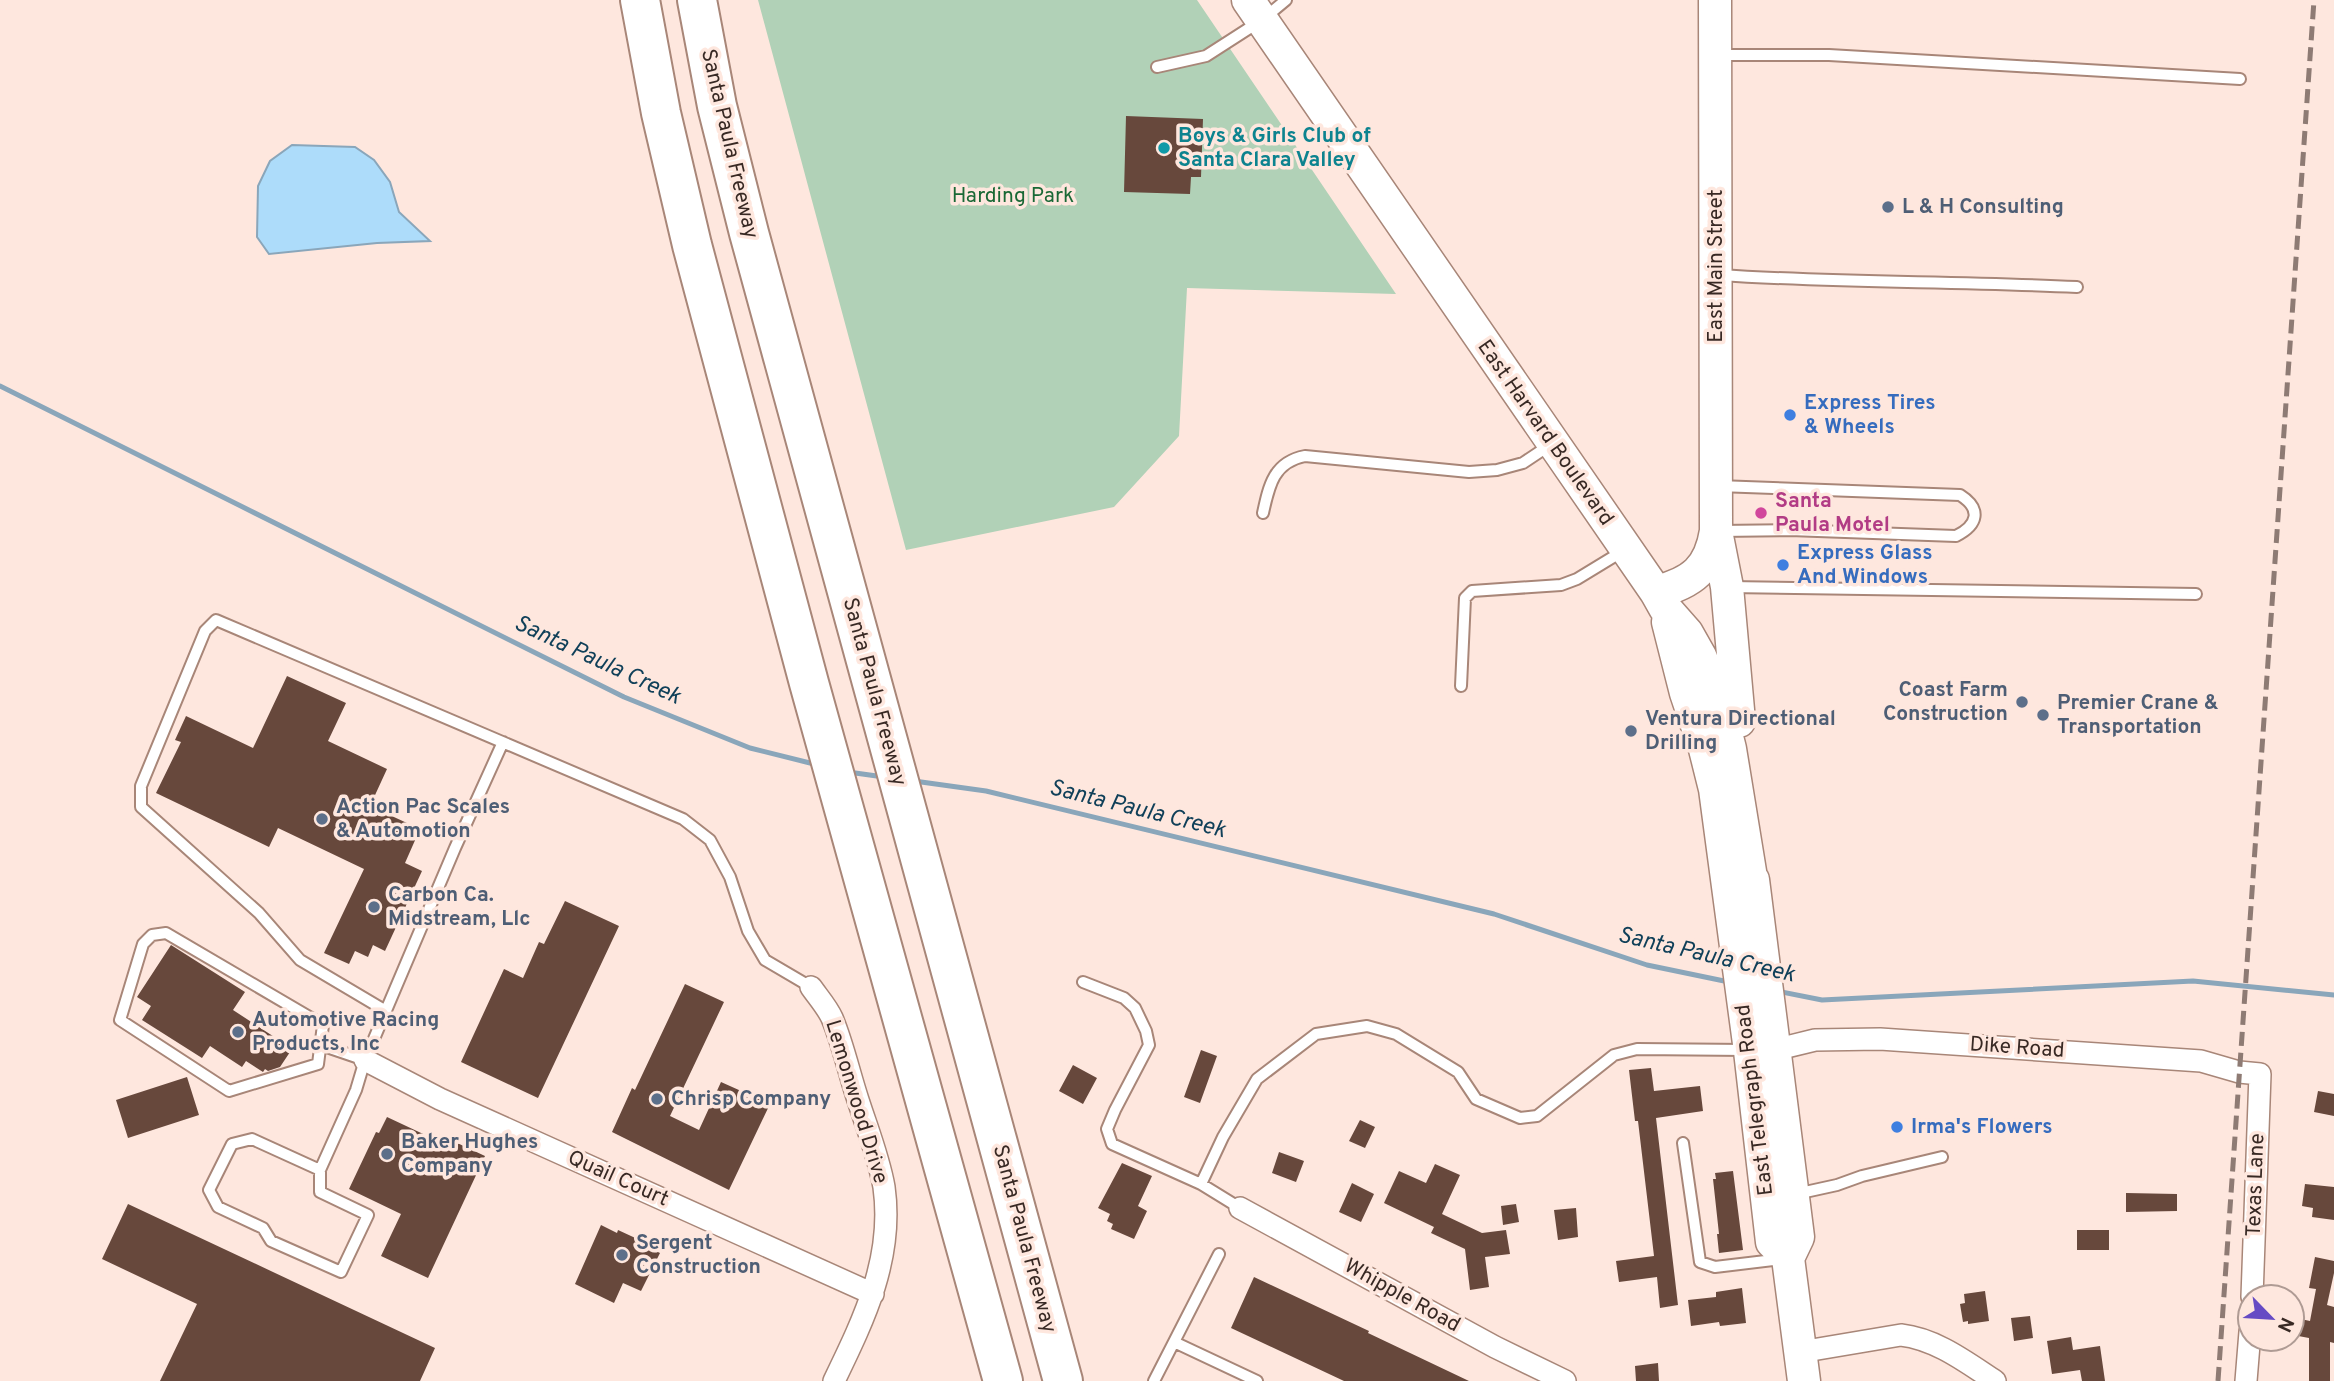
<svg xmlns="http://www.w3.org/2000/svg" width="2334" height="1381" viewBox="0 0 2334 1381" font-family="Overpass,sans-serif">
  <rect width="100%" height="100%" fill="#fee7de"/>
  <path fill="#b1d1b7" d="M758 0H1197L1396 294 1187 288 1179 436 1114 507 906 550Z"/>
  <path fill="#addcfa" stroke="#8aa6ba" stroke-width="2" d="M292 145 355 147 374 160 390 182 399 212 430 241 377 243 269 254 257 237 258 186 270 161Z"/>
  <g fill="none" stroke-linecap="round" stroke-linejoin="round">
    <path stroke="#8aa6ba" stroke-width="5" d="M0 386 624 697 750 748 818 765
      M848 772 884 777
      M914 781 986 791 1494 914 1647 965 1729 982
      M1777 991 1822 1000 2193 981 2334 995"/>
  </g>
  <path fill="#67483c" d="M1126 116 1203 119 1201 177H1191L1190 194 1124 192Z
    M287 676 346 703 328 741 387 769 370 806 420 829 405 863 422 871 385 951 373 945 368 957 355 951 349 964 324 953 364 869 278 828 269 847 156 793 181 742 175 740 186 716 253 748Z
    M565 901 619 926 538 1098 461 1062 504 969 523 978 539 942 544 944Z
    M171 945 245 992 233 1010 282 1042 280 1045 290 1052 280 1067 268 1071 265 1069 263 1072 246 1061 242 1067 210 1046 202 1058 142 1020 151 1006 137 997Z
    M685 984 724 1002 670 1116 699 1130 721 1082 770 1104 729 1190 612 1132 632 1088 635 1090Z
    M1201 1050 1217 1056 1200 1103 1184 1097Z
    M1073 1065 1097 1078 1083 1104 1059 1091Z
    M1651 1068 1654 1091 1700 1086 1703 1111 1656 1118 1678 1305 1660 1308 1657 1277 1619 1282 1616 1261 1654 1256 1638 1121H1635L1629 1070Z
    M187 1077 199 1115 128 1138 116 1100Z
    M2318 1091 2334 1094V1116L2314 1112Z
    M387 1117 436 1140 438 1134 485 1156 428 1278 381 1256 401 1214 349 1189 376 1132 379 1133Z
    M1360 1120 1375 1127 1365 1148 1349 1141Z
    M1279 1152 1304 1161 1296 1182 1272 1173Z
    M1122 1163 1152 1176 1138 1206 1147 1211 1134 1239 1111 1229 1113 1224 1107 1221 1110 1214 1098 1208Z
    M1435 1164 1460 1175 1442 1214 1482 1233 1506 1230 1510 1254 1485 1257 1489 1287 1470 1290 1465 1249 1431 1233 1434 1227 1384 1203 1399 1171 1426 1183Z
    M1733 1171 1743 1250 1719 1253 1717 1234H1719L1713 1179H1716L1715 1173Z
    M1352 1183 1374 1194 1361 1222 1339 1212Z
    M2305 1184 2334 1187V1220L2312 1217 2313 1208 2302 1206Z
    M2126 1193 2177 1194V1211L2126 1212Z
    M128 1204 435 1348 420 1381H160L197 1304 102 1259Z
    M1516 1204 1519 1222 1503 1225 1501 1206Z
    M1576 1208 1578 1237 1558 1240 1554 1210Z
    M601 1225 617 1233 618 1230 644 1242 643 1245 660 1253 641 1291 623 1283 614 1303 575 1284Z
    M2077 1230H2109V1250H2077Z
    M2315 1257 2334 1261V1273L2327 1305 2334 1307V1343L2330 1342V1381H2309V1338L2293 1335 2296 1318 2310 1321 2316 1289 2309 1288Z
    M1254 1277 1369 1331 1368 1333 1469 1381H1344L1231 1328Z
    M1742 1288 1746 1323 1720 1326 1719 1322 1691 1326 1688 1300 1716 1297V1292Z
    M1985 1291 1989 1321 1968 1324V1321L1963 1322 1960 1304 1965 1303 1964 1294Z
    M2030 1316 2033 1338 2014 1341 2011 1318Z
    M2071 1337 2073 1350 2100 1346 2105 1381H2082L2080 1370 2052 1374 2047 1341Z
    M1658 1363 1659 1381H1636L1635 1366Z"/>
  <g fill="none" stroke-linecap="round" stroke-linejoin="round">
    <g stroke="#a88678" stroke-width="14">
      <path id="lane" d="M1718 55H1829L2240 79
        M1157 67 1206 56 1262 20 1286 0
        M1719 275C1838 283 1957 281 2077 287
        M1718 486 1960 495C1982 509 1978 525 1956 536L1790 530 1719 531
        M1263 513C1269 485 1274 462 1305 456L1469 472 1497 470 1523 463 1550 445
        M1729 587 2196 594
        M1461 686 1465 598 1472 591 1561 585 1577 579 1623 551
        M166 933 323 1025 318 1064 229 1091 120 1020 143 944 152 935Z
        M1083 982 1124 998 1135 1008 1146 1031 1149 1045 1115 1110 1107 1129 1112 1144 1201 1184 1240 1208
        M386 1011 300 960 259 913 141 807V786L205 631 216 620 683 819 710 840 730 877 748 931 765 960 811 987
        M321 1045 365 1060
        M1683 1143 1700 1262 1715 1267 1782 1259
        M320 1170V1192L368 1215 341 1272 271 1241 263 1228 218 1207 209 1190 232 1144 252 1139 320 1170 356 1090 365 1060 455 848 503 742
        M1201 1184 1223 1137 1257 1079 1316 1034 1367 1026 1396 1034 1458 1072 1476 1099 1520 1118 1537 1116 1614 1055 1637 1049 1747 1050
        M1796 1194 1837 1185 1862 1176 1942 1157
        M1174 1342 1257 1381
        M1154 1381 1219 1254"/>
    </g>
    <g stroke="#a88678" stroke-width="24">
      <path id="street" d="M811 987C818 997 827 1007 832 1018 843 1044 849 1073 858 1100 867 1128 879 1158 884 1187 894 1258 864 1319 834 1381
        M1774 1050 1815 1040 1880 1039 2201 1061 2239 1072 2260 1074 2252 1297
        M365 1060 440 1099 873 1294
        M1240 1208 1495 1347 1565 1381
        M1800 1352 1901 1335C1936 1339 1966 1362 1995 1381
        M2246 1381 2250 1332"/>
    </g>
    <g stroke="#a88678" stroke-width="35">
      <path id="secondary" d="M1248 0 1656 592 1665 608 1687 633 1700 656 1717 697 1730 749 1755 902
        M1716 531 1727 587 1739 721
        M1656 592C1692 583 1710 569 1716 531L1715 0
        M1668 622 1686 693 1705 749 1715 789 1750 1051 1772 1242 1788 1258
        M1753 880 1798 1237 1788 1258 1804 1381"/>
    </g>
    <g stroke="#a88678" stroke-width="42">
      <path id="highway" d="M640 0 661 113 692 245 809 683 1003 1381
        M697 0 717 106 749 233 1063 1381"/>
    </g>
    <use href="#lane" stroke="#fff" stroke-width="10"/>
    <use href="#street" stroke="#fff" stroke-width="21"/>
    <use href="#secondary" stroke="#fff" stroke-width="32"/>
    <use href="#highway" stroke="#fff" stroke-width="38"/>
    <path stroke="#8e7b74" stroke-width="5" stroke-dasharray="14 7" stroke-linecap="butt" d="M2218 1381 2314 0"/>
  </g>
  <circle fill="#0f9aa8" stroke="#fee7de" stroke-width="2.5" cx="1164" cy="148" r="7"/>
  <g fill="#5c6f8a" stroke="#fee7de" stroke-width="2.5">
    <circle cx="1888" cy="207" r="7"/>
    <circle cx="2022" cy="702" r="7"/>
    <circle cx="2043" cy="715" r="7"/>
    <circle cx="1631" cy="731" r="7"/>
    <circle cx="322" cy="819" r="7"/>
    <circle cx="374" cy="907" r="7"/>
    <circle cx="238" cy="1032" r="7"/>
    <circle cx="657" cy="1099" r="7"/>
    <circle cx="387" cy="1154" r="7"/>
    <circle cx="622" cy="1255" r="7"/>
  </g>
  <g fill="#3f7fe0" stroke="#fee7de" stroke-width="2.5">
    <circle cx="1790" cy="415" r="7"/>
    <circle cx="1783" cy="565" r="7"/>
    <circle cx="1897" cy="1127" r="7"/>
  </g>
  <circle fill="#d1479c" stroke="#fee7de" stroke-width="2.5" cx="1761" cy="513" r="7"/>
  <g text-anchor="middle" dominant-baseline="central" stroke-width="7" stroke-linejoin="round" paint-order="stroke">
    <g font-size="21" font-weight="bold" fill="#0d838f" stroke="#fee7de" text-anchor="start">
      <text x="1178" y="136">Boys &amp; Girls Club of<tspan x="1178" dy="24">Santa Clara Valley</tspan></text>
    </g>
    <g font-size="21" fill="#382924" stroke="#fee7de">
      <text transform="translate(729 144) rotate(77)">Santa Paula Freeway</text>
      <text transform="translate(1716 266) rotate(-90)">East Main Street</text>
      <text transform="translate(1545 433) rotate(55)">East Harvard Boulevard</text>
      <text transform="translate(874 692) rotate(75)">Santa Paula Freeway</text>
      <text transform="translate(2017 1048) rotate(4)">Dike Road</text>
      <text transform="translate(1755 1100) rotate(-97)">East Telegraph Road</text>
      <text transform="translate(856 1102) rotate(73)">Lemonwood Drive</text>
      <text transform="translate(618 1179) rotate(24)">Quail Court</text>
      <text transform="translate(2256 1185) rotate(-88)">Texas Lane</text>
      <text transform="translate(1024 1239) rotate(75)">Santa Paula Freeway</text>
      <text transform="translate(1402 1296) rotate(29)">Whipple Road</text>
    </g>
    <g font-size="21" fill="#1a6835" stroke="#fee7de">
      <text x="1013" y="196">Harding Park</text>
    </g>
    <g font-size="21" font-weight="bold" fill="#4e5e75" stroke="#fee7de" text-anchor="start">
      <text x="1902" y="207">L &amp; H Consulting</text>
      <text x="2008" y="690" text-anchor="end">Coast Farm<tspan x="2008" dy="24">Construction</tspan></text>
      <text x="2057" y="703">Premier Crane &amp;<tspan x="2057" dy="24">Transportation</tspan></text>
      <text x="1645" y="719">Ventura Directional<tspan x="1645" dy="24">Drilling</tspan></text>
      <text x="336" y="807">Action Pac Scales<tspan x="336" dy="24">&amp; Automotion</tspan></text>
      <text x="388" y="895">Carbon Ca.<tspan x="388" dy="24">Midstream, Llc</tspan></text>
      <text x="252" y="1020">Automotive Racing<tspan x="252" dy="24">Products, Inc</tspan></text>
      <text x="671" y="1099">Chrisp Company</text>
      <text x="401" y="1142">Baker Hughes<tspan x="401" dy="24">Company</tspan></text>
      <text x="636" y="1243">Sergent<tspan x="636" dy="24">Construction</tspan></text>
    </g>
    <g font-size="21" font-weight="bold" fill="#366cbe" stroke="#fee7de" text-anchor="start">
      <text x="1804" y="403">Express Tires<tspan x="1804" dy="24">&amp; Wheels</tspan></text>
      <text x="1797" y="553">Express Glass<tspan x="1797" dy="24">And Windows</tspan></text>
      <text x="1911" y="1127">Irma's Flowers</text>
    </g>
    <g font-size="21" font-weight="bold" fill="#b23c85" stroke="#fee7de" text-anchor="start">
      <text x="1775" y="501">Santa<tspan x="1775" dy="24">Paula Motel</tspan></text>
    </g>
    <g font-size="23" font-style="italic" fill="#104059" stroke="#fee7de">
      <text transform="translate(597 661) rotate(25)">Santa Paula Creek</text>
      <text transform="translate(1137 810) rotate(14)">Santa Paula Creek</text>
      <text transform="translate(1706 956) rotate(13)">Santa Paula Creek</text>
    </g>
  </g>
  <g transform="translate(2271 1318) rotate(115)"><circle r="33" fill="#fee7de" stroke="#af9b94" stroke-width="2"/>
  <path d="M0-5L12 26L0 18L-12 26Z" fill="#664bc4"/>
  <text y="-10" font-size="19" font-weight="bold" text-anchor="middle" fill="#382924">N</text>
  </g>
</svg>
